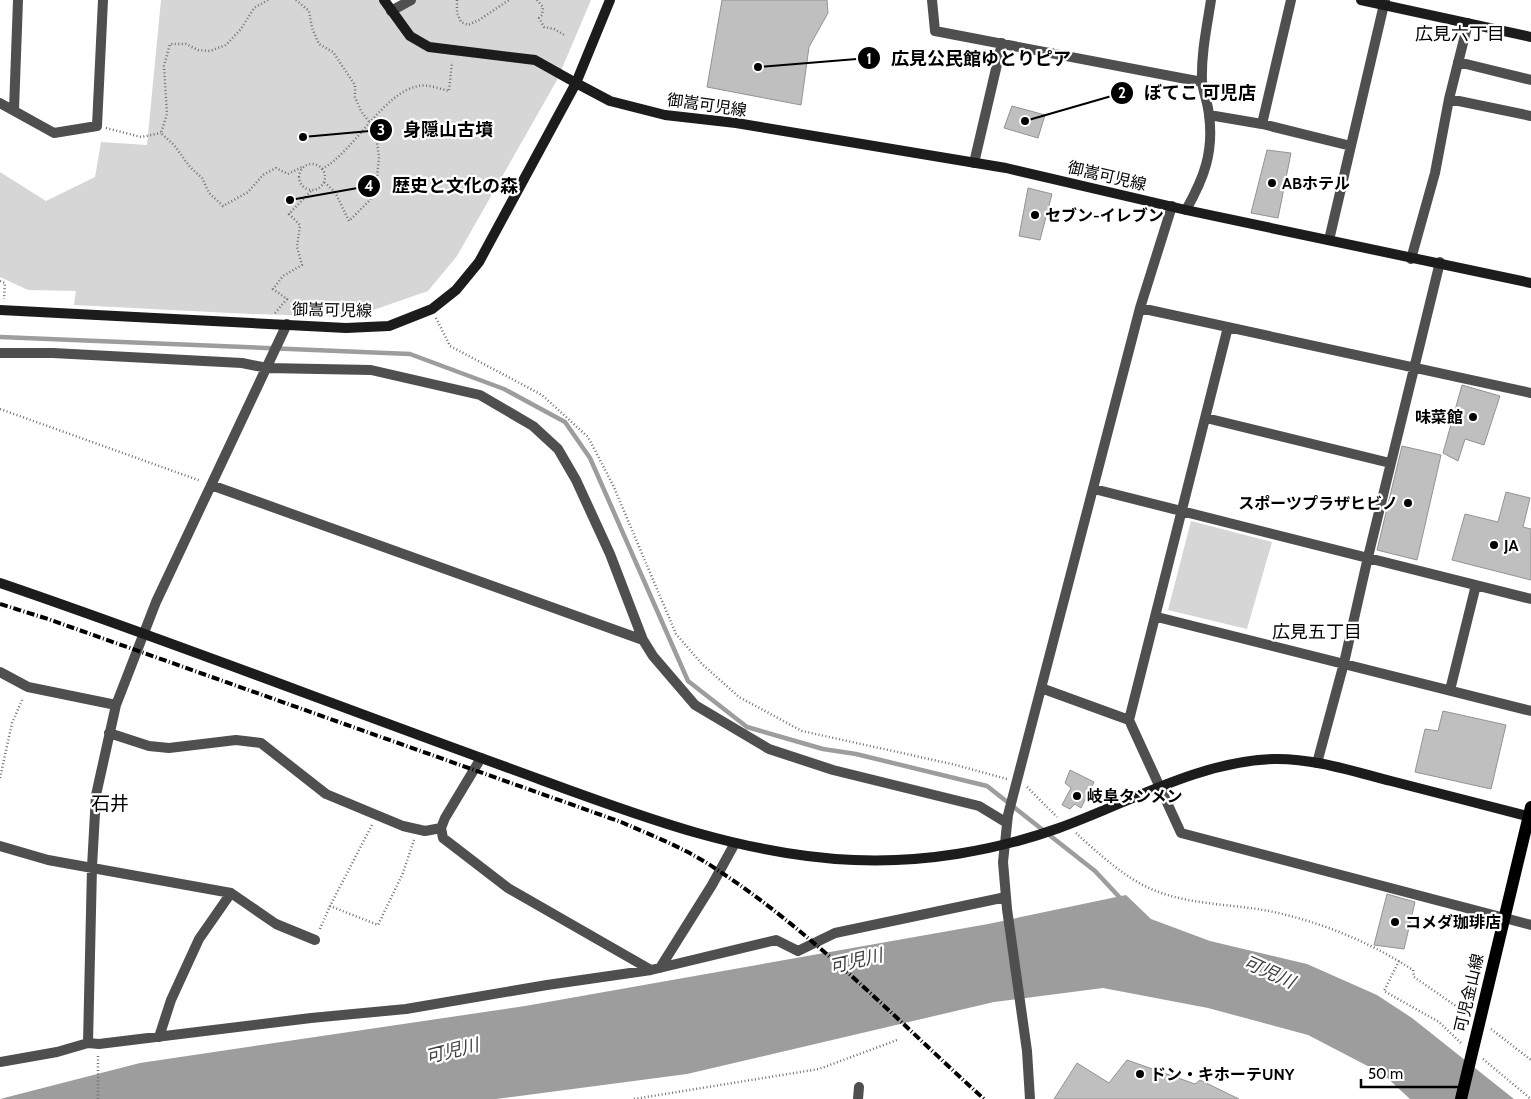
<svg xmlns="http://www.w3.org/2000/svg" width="1531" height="1099" viewBox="0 0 1531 1099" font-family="Cabin,'Noto Sans JP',sans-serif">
  <rect width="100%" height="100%" fill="#fff"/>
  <path fill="#d6d6d6" d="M161 0H384L391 11 411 0H591L557 80 457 256 428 291 353 317 250 314 74 305 76 291 28 290 0 277V172L46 201 95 177 101 142 147 145Z
    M1191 521 1272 542 1247 629 1168 610Z"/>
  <path fill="#9d9d9d" d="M1126 895 1151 919 1210 941 1307 964 1377 995 1412 1018 1514 1099H1410L1383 1074 1308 1035 1208 1008 1103 988 994 1002 687 1074 496 1099H0L140 1063 525 1006 988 924Z"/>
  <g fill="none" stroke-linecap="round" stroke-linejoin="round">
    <path stroke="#9d9d9d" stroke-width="4.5" d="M0 337 410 354 504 389 565 422 590 458 688 681 747 727 823 749 856 754 987 786 1095 871 1123 901"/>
  </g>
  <path fill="#bfbfbf" stroke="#939393" d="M722 0H827L828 13 809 47 801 105 707 87Z
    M1012 106 1045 115 1038 138 1004 128Z
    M1267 150 1291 153 1278 218 1251 213Z
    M1028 188 1052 194 1040 240 1019 236Z
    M1462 385 1500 396 1484 445 1465 439 1458 461 1443 453Z
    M1402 446 1441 455 1417 560 1377 550Z
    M1506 492 1530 498 1523 527 1531 529V580L1452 560 1465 514 1498 522Z
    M1443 711 1506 725 1491 789 1415 772 1425 729 1438 731Z
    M1070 770 1094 782 1081 808 1075 804 1070 809 1062 805 1071 788 1065 783Z
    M1387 894 1415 902 1404 949 1374 945Z
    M1127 1060 1195 1084 1200 1080 1239 1099H1054L1077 1063 1109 1083Z"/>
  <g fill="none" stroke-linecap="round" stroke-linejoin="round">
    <path stroke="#717171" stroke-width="2.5" stroke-dasharray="1 2.5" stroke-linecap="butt" d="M268 0 254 8 241 29 226 45 210 51 198 50 186 44H170L164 66 167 114 161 133 174 145 190 167 202 178 209 193 223 206 248 192 263 175 276 168 288 174 302 167
      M296 0 309 11 312 28 319 44 333 52 355 85V97L361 111 370 123 377 143 379 157 377 177 370 200 349 221 335 192 324 182
      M457 0V13L461 22 468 25 479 20 509 0
      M537 0 543 7 542 15 539 18 544 27 554 29 566 36
      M106 128 141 137 161 133
      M299 177a13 13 0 1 1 26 0a13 13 0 1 1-26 0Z
      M322 169C354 152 384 91 419 86 428 84 440 89 449 91L452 62
      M0 281 5 283 4 299
      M275 313 287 299 273 289 283 276 302 265 297 247 300 225 289 214 312 190
      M436 318 450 346 542 395 588 437 613 485 676 634 702 664 739 697 802 731 952 764 1007 779
      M0 409 201 481
      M0 778 12 723 23 698
      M1027 787 1057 817
      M372 825 330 906 378 925 403 873 414 840
      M1076 833C1099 854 1127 880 1156 891 1192 905 1232 904 1269 911 1321 922 1368 941 1413 970L1414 977 1469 1015
      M320 929 330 906
      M1399 961 1384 991 1439 1022 1462 1044
      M1491 1029 1531 1060
      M1483 1059 1531 1099
      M98 1099V1055
      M634 1099 819 1069 897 1040"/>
    <path stroke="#4f4f4f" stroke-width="10" d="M932 0 935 31 1202 82
      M391 11 411 0
      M1458 62 1531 80
      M1449 99 1531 116
      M0 103 54 133 97 126 103 0
      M14 110 18 0
      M1209 115 1262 124 1351 146
      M1262 124 1291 0
      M974 163 1002 43
      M1186 210C1204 178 1214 152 1209 115 1208 103 1203 92 1202 81 1201 54 1207 26 1211 0
      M1329 240 1385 0
      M1411 259 1435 173 1449 99 1468 23
      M1140 308 1531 393
      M1228 327 1129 720 1181 833 1531 925
      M0 353H53L242 363 267 368 371 370 480 395 533 426 558 449 576 480 610 554 643 640 653 656 695 705 769 749 833 770 979 806 1007 823
      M1206 418 1390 463
      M211 485 643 640
      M1094 489 1531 599
      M1157 617 1531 711
      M0 672 28 687 116 705
      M1041 688 1129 720
      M1450 690 1476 585
      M109 733 149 746 169 748 236 740 261 743 326 794 403 826 425 831 441 828
      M481 758 445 818 441 828 443 838 508 888 651 970
      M1317 763 1344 663 1368 557 1440 262
      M0 846 48 860 231 893 276 924 315 940
      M660 968 712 885 735 843
      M159 1037 171 1000 199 939 231 893
      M88 1043 92 867 96 795 116 705 156 602 287 324
      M0 1062 57 1052 88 1043 99 1044 311 1018 406 1009 547 985 651 970 776 940 798 951 835 933 1006 897
      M858 1099 859 1087
      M1030 1099 1027 1051 1007 909 1003 862 1008 815 1140 308 1172 206"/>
    <path stroke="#1c1c1c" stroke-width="10" d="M384 0 410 36 429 47 535 60 576 83 610 0
      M1361 0 1531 37
      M0 310 346 328 389 326 432 309 456 290 479 262 576 83 610 101 665 115 736 123 1006 168 1186 210 1531 283
      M0 583C170 641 337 706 506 767 619 808 733 855 854 860 923 863 995 851 1059 828 1129 803 1196 762 1273 759 1313 758 1352 771 1391 781 1438 793 1484 805 1531 817"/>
    <path stroke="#000" stroke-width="12" d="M1461 1099 1531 807"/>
    <path stroke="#000" stroke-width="4" stroke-dasharray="8 2.5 1 2.5" stroke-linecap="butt" d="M0 604 48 619 621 822C653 836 687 849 716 869 813 932 898 1021 984 1099"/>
  </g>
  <g fill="#000" stroke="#fff" stroke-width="2">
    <circle cx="1272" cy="183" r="5"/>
    <circle cx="1035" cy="215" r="5"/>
    <circle cx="1473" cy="417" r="5"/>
    <circle cx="1408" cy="503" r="5"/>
    <circle cx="1494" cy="545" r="5"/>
    <circle cx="1077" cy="796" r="5"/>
    <circle cx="1395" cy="922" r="5"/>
    <circle cx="1140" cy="1074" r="5"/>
  </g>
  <g text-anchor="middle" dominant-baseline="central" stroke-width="4.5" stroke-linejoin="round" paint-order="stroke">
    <g font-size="16" fill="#000" stroke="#fff">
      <text transform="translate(707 105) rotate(8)">御嵩可児線</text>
      <text transform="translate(1107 176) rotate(13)">御嵩可児線</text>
      <text transform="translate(332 310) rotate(1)">御嵩可児線</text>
      <text transform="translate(1469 993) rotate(-77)">可児金山線</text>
    </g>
    <g font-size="16" font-weight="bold" fill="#000" stroke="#fff" text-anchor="start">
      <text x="1282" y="183">ABホテル</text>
      <text x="1045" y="215">セブン-イレブン</text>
      <text x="1463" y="417" text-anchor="end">味菜館</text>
      <text x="1398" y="503" text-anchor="end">スポーツプラザヒビノ</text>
      <text x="1504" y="545">JA</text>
      <text x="1087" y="796">岐阜タンメン</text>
      <text x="1405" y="922">コメダ珈琲店</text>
      <text x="1150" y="1074">ドン・キホーテUNY</text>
    </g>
    <g font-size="18" fill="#000" stroke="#fff">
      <text x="1460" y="34">広見六丁目</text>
      <text x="1317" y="632">広見五丁目</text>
    </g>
    <g font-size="18" font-style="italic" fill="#3e3e3e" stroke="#fff">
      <text transform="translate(856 961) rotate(-13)">可児川</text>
      <text transform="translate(1269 972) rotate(24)">可児川</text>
      <text transform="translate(452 1051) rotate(-14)">可児川</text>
    </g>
    <g font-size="19" fill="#000" stroke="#fff">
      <text x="110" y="803">石井</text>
    </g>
  </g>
  <path fill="none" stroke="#000" stroke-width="2" d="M758 67L869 58M1025 121L1122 93M303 137L381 130M290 200L369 186"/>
  <g fill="#000" stroke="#fff" stroke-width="2">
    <circle cx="758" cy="67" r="5"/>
    <circle cx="1025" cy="121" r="5"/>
    <circle cx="303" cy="137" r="5"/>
    <circle cx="290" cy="200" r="5"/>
    <circle cx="869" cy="58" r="12"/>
    <circle cx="1122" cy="93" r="12"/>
    <circle cx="381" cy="130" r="12"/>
    <circle cx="369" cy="186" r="12"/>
  </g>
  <g font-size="15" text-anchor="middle" font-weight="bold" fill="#fff">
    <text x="869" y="64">1</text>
    <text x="1122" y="98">2</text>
    <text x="381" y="135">3</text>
    <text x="369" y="191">4</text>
  </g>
  <g font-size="18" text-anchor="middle" font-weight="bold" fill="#000" stroke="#fff" stroke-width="4.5" stroke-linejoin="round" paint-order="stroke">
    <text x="981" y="65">広見公民館ゆとりピア</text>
    <text x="1200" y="99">ぼてこ 可児店</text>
    <text x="448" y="136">身隠山古墳</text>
    <text x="455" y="192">歴史と文化の森</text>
  </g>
  <path d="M1361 1079v8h101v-8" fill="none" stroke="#000000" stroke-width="2.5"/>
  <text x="1368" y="1079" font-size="15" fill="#000000" stroke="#ffffff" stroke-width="4" paint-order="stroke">50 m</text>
</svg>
